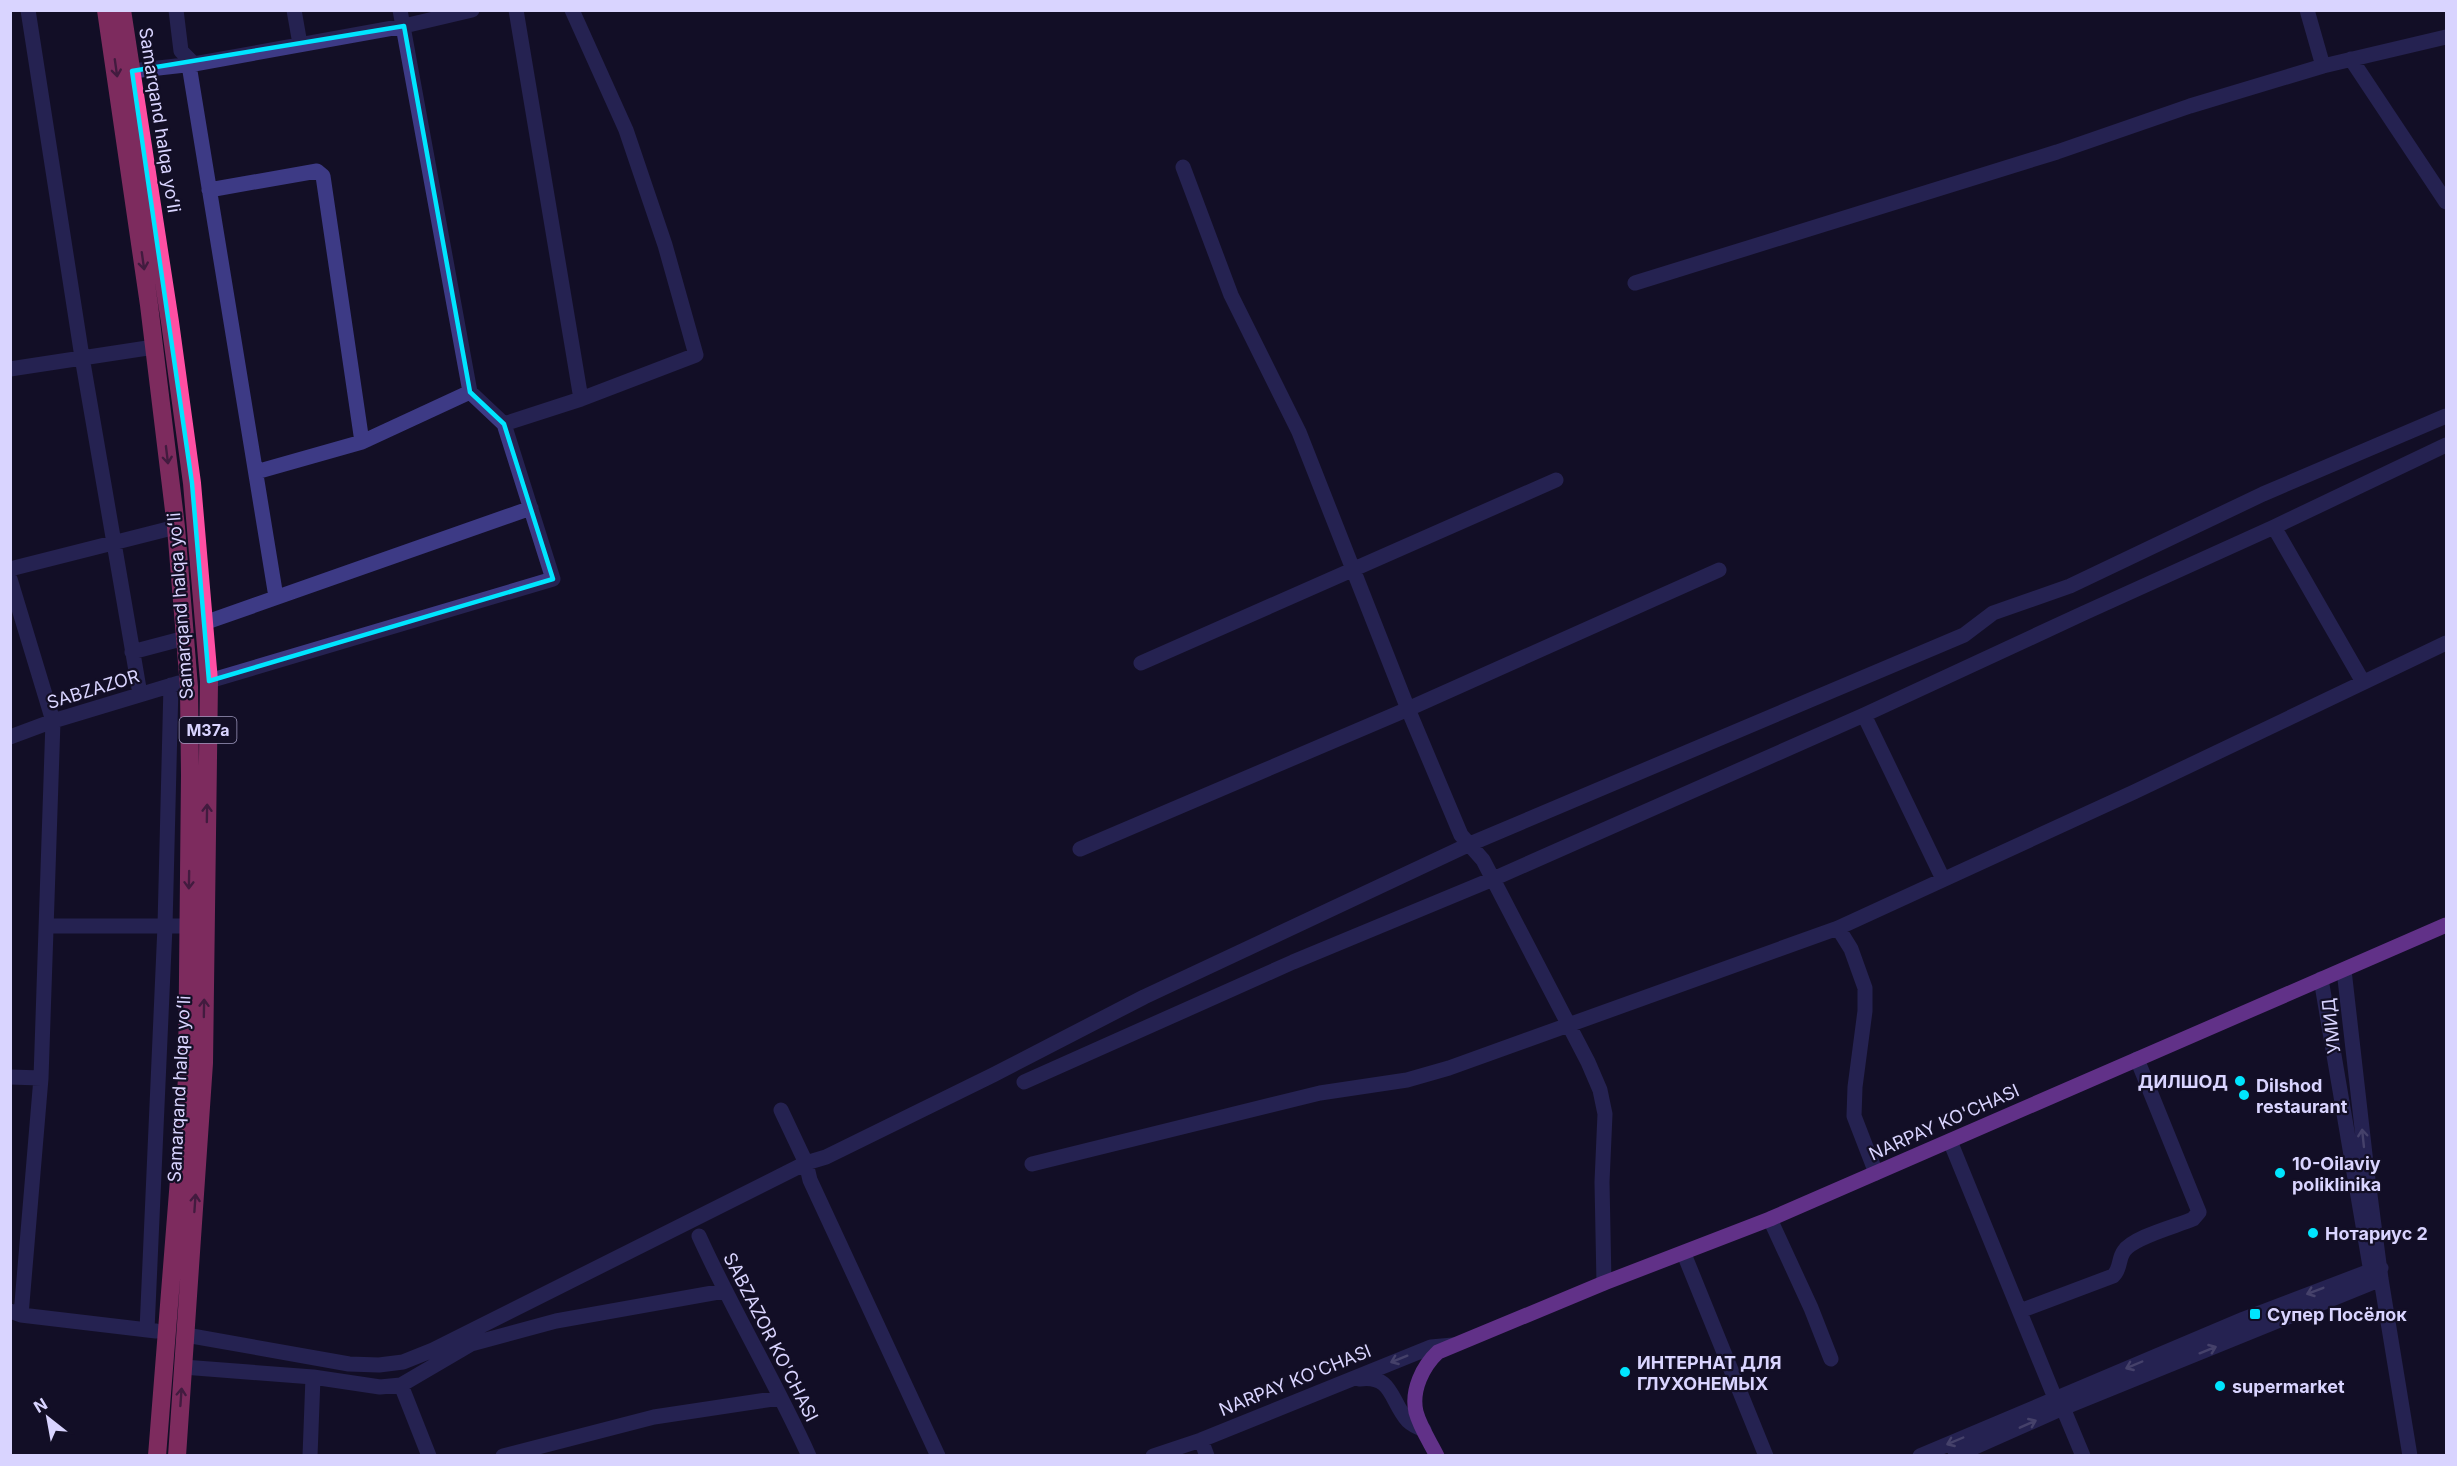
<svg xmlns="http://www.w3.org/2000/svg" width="2457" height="1466" viewBox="0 0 2457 1466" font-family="Inter,sans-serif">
  <rect width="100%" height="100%" fill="#130f26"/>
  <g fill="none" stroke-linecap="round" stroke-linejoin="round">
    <path stroke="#3d3a85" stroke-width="15" d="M28 10 82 357 140 694
      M176 10 181 51 194 64
      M294 10 300 44
      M400 10 470 392
      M516 10 581 399
      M2307 10 2323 66
      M2351 59 2446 202
      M189 65 276 597
      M132 71 194 64 404 26 472 10
      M1183 167 1231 295 1299 432 1408 709 1461 835 1483 860 1588 1062 1600 1090 1605 1114 1602 1182 1604 1283
      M209 190 317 171 323 176 362 442
      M1635 283 2057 152 2190 106 2323 66 2446 37
      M10 369 154 347
      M256 472 362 442 470 392 504 424
      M2274 527 2363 682
      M10 569 176 527
      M10 579 53 721 41 1078
      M204 623 531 508
      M132 652 185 638
      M1141 663 1556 480
      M209 681 553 579 504 424 581 399 696 355 665 245 626 130 572 10
      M1864 715 1943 879
      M10 737 53 721 179 683
      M1080 849 1408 709 1719 570
      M46 926H188
      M1838 928 1851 949 1865 988V1011L1855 1087 1854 1116 1876 1173
      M2344 970 2367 1172 2381 1279 2410 1456
      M2321 979 2372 1278
      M10 1077 41 1078 21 1315
      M1024 1082 1293 962 1493 879 1864 715 2084 613 2274 527 2446 445
      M781 1110 806 1163 810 1180 938 1456
      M1950 1141 2055 1398 2063 1408 2083 1456
      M1032 1164 1320 1093 1407 1080 1449 1068 1838 928 2134 792 2446 643
      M1770 1219 1811 1308 1831 1359
      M699 1236C733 1311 775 1381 809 1456
      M1684 1254 1766 1456
      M10 1311 21 1315 156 1331
      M2020 1311 2113 1276C2121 1269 2118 1259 2124 1251 2133 1237 2177 1226 2193 1219L2199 1212 2137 1059
      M147 1330 165 926 171 685
      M186 1335 349 1364 379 1365 403 1362 433 1350 806 1163 826 1157 993 1075 1144 997 1470 844 1964 635 1993 613 2070 586 2263 494 2446 416
      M183 1367 313 1377 380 1387 401 1385 471 1344 556 1321 724 1291
      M1359 1379C1393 1374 1390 1401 1408 1421 1412 1425 1419 1428 1424 1430
      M401 1385 429 1456
      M1201 1440 1207 1456
      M310 1456 313 1377
      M503 1456 654 1417 780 1398
      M1153 1456 1201 1440 1431 1347 1453 1345
      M1920 1456 2244 1319 2370 1271 2381 1268
      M1955 1456 2063 1408 2381 1279"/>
    <path stroke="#c25bff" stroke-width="15" d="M1437 1456C1430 1442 1420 1427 1416 1412 1411 1390 1423 1366 1438 1352L1604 1283 1770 1219 2446 925"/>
    <path stroke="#ff4fa3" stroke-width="18" d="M106 10 149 305 176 527 189 687 190 775 187 1079 157 1456
      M122 10 170 322 192 483 209 681 204 1063 177 1456"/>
  </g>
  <defs><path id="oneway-shaft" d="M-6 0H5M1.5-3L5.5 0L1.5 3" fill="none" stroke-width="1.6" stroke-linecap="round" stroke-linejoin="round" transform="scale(1.5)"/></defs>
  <g stroke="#7d2c5e">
    <use href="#oneway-shaft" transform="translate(116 68) rotate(82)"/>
    <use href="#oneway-shaft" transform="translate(143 261) rotate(82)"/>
    <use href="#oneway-shaft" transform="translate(167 455) rotate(83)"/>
    <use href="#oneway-shaft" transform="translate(207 813) rotate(-89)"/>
    <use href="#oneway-shaft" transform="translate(189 880) rotate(91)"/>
    <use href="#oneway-shaft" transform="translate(204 1008) rotate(-89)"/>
    <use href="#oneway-shaft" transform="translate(195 1203) rotate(-86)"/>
    <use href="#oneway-shaft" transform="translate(181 1397) rotate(-86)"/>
  </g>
  <g stroke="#837fbc">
    <use href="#oneway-shaft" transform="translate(2363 1138) rotate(-96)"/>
    <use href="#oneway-shaft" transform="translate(2315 1291) rotate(159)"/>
    <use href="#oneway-shaft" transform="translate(2208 1350) rotate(-22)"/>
    <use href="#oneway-shaft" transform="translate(1399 1359) rotate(158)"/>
    <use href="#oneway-shaft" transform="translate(2134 1365) rotate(157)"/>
    <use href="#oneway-shaft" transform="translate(2028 1424) rotate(-24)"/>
    <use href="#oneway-shaft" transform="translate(1955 1441) rotate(157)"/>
  </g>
  <path d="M0 0H2457V1466H0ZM404 26 470 392 504 424 553 579 209 681 192 483 132 71Z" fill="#130f26" fill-opacity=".55" fill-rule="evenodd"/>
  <path fill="none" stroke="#00e5ff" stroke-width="4.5" stroke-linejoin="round" d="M404 26 470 392 504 424 553 579 209 681 192 483 132 71Z"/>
  <g fill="#00e5ff" stroke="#130f26" stroke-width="2">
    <circle cx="2240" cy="1081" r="6"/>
    <circle cx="2244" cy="1095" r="6"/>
    <circle cx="2280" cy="1173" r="6"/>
    <circle cx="2313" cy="1233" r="6"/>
    <rect x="2249" y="1308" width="12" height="12" rx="3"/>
    <circle cx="1625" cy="1372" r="6"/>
    <circle cx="2220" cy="1386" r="6"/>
  </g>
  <g text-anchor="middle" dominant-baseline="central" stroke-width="4.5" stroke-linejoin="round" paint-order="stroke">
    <rect fill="#130f26" stroke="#9e99be" stroke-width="1.5" x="179.5" y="717" width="57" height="26" rx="4.5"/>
    <g font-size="16" font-weight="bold" fill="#d9d4ff">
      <text x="208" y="730">M37a</text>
    </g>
    <g font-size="18" fill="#d9d4ff" stroke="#130f26">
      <text transform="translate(160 120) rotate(81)">Samarqand halqa yoʻli</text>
      <text transform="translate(180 606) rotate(-94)">Samarqand halqa yoʻli</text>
      <text transform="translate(93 689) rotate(-17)">SABZAZOR</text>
      <text transform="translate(2331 1026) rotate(-96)">УМИД</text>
      <text transform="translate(179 1089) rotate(-87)">Samarqand halqa yoʻli</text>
      <text transform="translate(1944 1122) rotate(-24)">NARPAY KO'CHASI</text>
      <text transform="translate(771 1337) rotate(63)">SABZAZOR KO'CHASI</text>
      <text transform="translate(1295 1380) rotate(-22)">NARPAY KO'CHASI</text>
    </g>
    <g font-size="18" font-weight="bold" fill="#d9d4ff" stroke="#130f26" text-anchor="start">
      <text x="2228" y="1081" text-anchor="end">ДИЛШОД</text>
      <text x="2256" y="1085">Dilshod<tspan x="2256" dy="21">restaurant</tspan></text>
      <text x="2292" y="1163">10-Oilaviy<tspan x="2292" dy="21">poliklinika</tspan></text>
      <text x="2325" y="1233">Нотариус 2</text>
      <text x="2267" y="1314">Супер Посёлок</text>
      <text x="1637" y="1362">ИНТЕРНАТ ДЛЯ<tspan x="1637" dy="21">ГЛУХОНЕМЫХ</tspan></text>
      <text x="2232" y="1386">supermarket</text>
    </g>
  </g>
  <rect width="2457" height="1466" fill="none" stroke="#d9d4ff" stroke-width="24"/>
  <g transform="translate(48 1418) rotate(329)" stroke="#130f26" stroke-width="4.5" paint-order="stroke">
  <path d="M0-4.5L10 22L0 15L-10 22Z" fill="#d9d4ff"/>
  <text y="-9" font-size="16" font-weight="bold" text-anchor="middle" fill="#d9d4ff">N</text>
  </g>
</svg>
